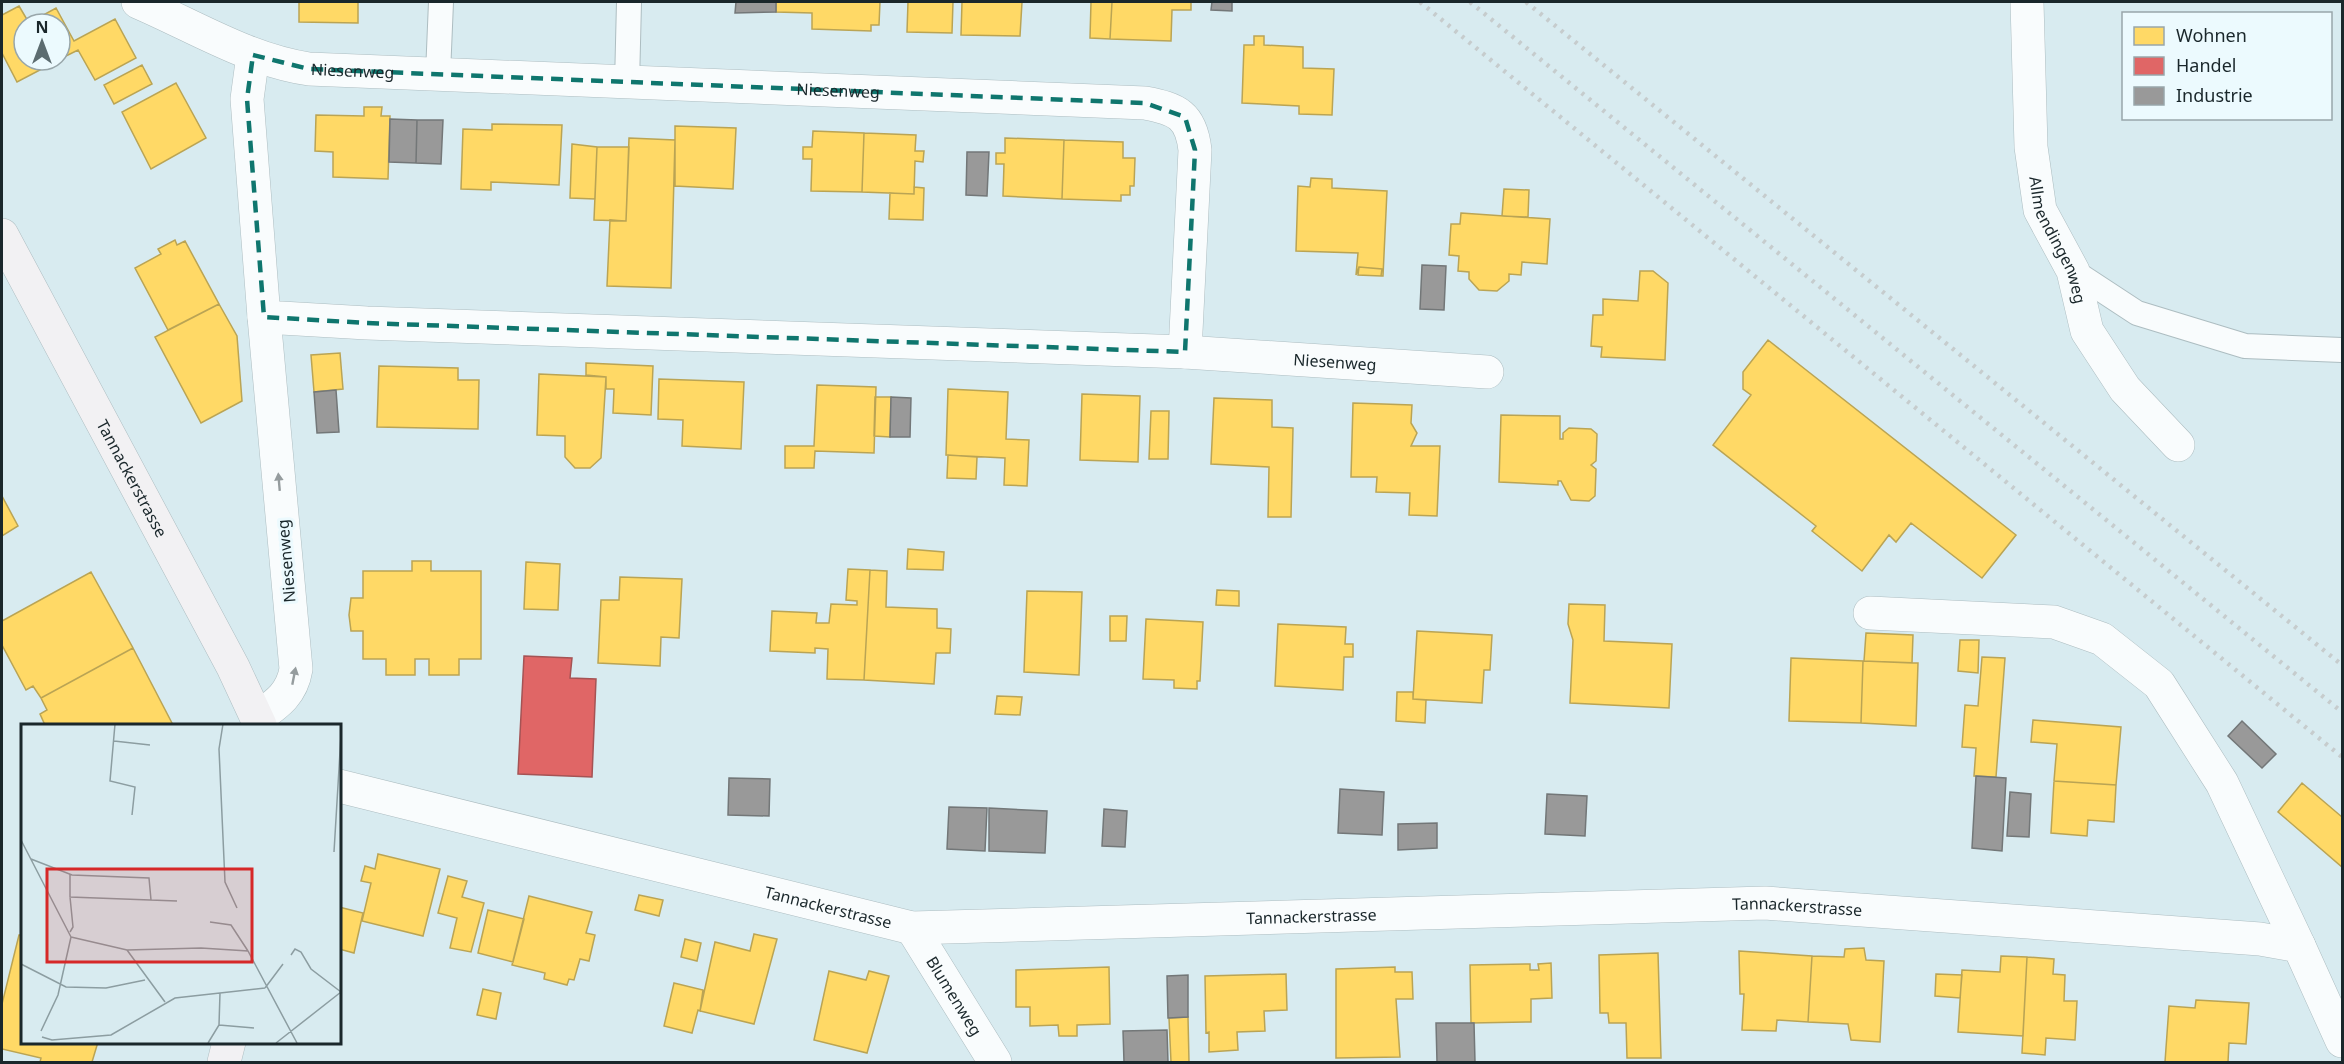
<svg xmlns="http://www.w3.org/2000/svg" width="2344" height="1064" viewBox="0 0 2344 1064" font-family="'Noto Sans',sans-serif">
  <rect width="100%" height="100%" fill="#d8ebf0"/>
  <path fill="#ffd966" stroke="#baa454" stroke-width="1.5" d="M299 2H358V23L299 22Z
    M776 2H880L879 25H871V31L812 29V13L776 12Z
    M908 2H953L952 33 907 32Z
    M962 2H1022L1020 36 961 35Z
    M1091 2H1112L1110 39 1090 38Z
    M1112 2H1191V10H1172L1171 41 1110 39Z
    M19 6 29 23 56 8 74 41 115 19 136 58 95 80 78 50 60 59V24H24V60H59L17 82 2 53V15Z
    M1254 36H1264V45L1303 47V68L1334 69 1332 115 1299 114V106L1242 103 1244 45H1254Z
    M142 65 152 84 114 104 104 85Z
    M176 83 206 138 151 169 122 112Z
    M364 107H382L381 116H390L388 179 333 177V152L315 151 316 115 364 116Z
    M492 124 562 125 559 185 491 182V190L461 189 463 129 492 130Z
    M675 126 736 128 733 189 675 186Z
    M813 131 864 133 862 192 811 191 812 159H803V147H812Z
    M864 133 916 135 915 151H924L923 162 915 161 914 194 862 192Z
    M629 138 675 140 671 288 607 286 610 220 626 221Z
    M1005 138 1064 140 1062 199 1003 196 1004 164H996V153H1005Z
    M1064 140 1123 142V158H1135L1134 186H1130V195H1121V201L1062 199Z
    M572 144 597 147 595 199 570 198Z
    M597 147H629L626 221 594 220Z
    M1311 178 1332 179V188L1387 191 1383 276H1381L1382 269 1359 267 1356 275 1358 253 1296 251 1298 186 1310 187Z
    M914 187 924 188 923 220 889 219 890 193 914 194Z
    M1504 189 1529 190 1528 217 1502 216Z
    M1461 213 1550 219 1547 264 1522 262 1521 275 1509 274V281L1497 291 1479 290 1469 279V272L1458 271 1459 256 1449 255 1451 224H1460Z
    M175 240 177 245 185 241 219 304 168 330 135 268 161 254 158 249Z
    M1359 267 1382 269 1381 276 1358 275Z
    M1640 271H1653L1668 283 1665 360 1601 357 1602 347 1591 346 1593 315H1603V299L1638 301Z
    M219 304 237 336 242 401 201 423 155 337Z
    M1768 340 2016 535 1982 578 1911 523 1896 542 1889 535 1862 571 1812 531 1816 526 1713 445 1751 395 1743 389V372Z
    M340 353 343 389 314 392 311 355Z
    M586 363 653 366 651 415 613 413 614 389H606V377L586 375Z
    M379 366 458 368V380H479L478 429 377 427Z
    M539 374 606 377 601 458 590 468H575L565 457V436L537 435Z
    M659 379 744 382 741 449 682 446 683 420 658 419Z
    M817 385 876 387 874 453 815 451 814 468H785V446H814Z
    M948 389 1008 392 1006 439 1029 440 1027 486 1004 485 1005 458 946 455Z
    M1082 394 1140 396 1138 462 1080 460Z
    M875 397H891L890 437 874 436Z
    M1214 398 1272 400V427L1293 428 1291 517H1268L1269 467 1211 464Z
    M1353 403 1412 405 1411 423 1417 433 1411 446H1440L1437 516 1409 515 1410 493 1376 492 1377 477H1351Z
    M1151 411H1169L1168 459H1149Z
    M1501 415 1560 416V439H1563V433L1569 428 1591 429 1597 434 1596 461 1591 465 1596 469 1595 496 1589 501 1571 500 1561 481H1558V485L1499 482Z
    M948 455 977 457 976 479 947 478Z
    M2 496 18 526 2 536Z
    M908 549 944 552 943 570 907 569Z
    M412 561H431V571H481V659H459V675H429V659H415V675H386V659H363V631H351L349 615 351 598H363V571H412Z
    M526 562 560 564 558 610 524 609Z
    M848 569 870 570 864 680 827 679 828 649 815 648V653L770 651 772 611 817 613 816 623H829L831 604 857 605V601L846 600Z
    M870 570 887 571 886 607 937 609V628L951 629 950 653H936L934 684 864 680Z
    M91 572 133 648 41 698 33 686 26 690 2 645V621Z
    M620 577 682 579 679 638 661 637 660 666 598 663 601 600H619Z
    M1217 590 1239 591V606L1216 605Z
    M1027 591 1082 592 1079 675 1024 672Z
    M1569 604 1605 605 1604 641 1672 644 1669 708 1570 703 1573 640 1568 624Z
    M1110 616H1127L1126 641H1110Z
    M1146 619 1203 622 1200 681H1197V689L1174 688V680L1143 679Z
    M1278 624 1346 627 1345 644H1353V657H1344L1343 690 1275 686Z
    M1417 631 1492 635 1490 670H1484L1482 703 1413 699Z
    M1866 633 1913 635 1912 663 1864 661Z
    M1960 640H1979L1978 673 1958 671Z
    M133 648 173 725H45L40 714 47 710 41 698Z
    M1982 657 2005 658 1996 777 1974 776 1976 748 1962 747 1965 705 1978 706Z
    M1791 658 1863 661 1861 723 1789 721Z
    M1863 661 1918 663 1916 726 1861 723Z
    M1397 692H1413V699L1426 700 1425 723 1396 721Z
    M997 696 1022 697 1020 715 995 714Z
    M2033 720 2121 727 2116 785 2054 781 2057 744 2031 742Z
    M2054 781 2116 785 2114 822 2088 820 2087 836 2051 833Z
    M2302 783 2342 817V867L2278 812Z
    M378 854 440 869 423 936 362 921 371 883 361 881 365 866 375 869Z
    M448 876 467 881 462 897 484 903 471 952 450 948 457 918 438 913Z
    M639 895 663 900 659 916 635 910Z
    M529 896 592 912 586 933 595 935 589 961 580 959 574 980 569 979 567 985 544 979 545 973 512 965Z
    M339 907 363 913 354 953 339 949Z
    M488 910 524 919 513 962 478 953Z
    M754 934 777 939 754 1024 700 1011 715 942 750 951Z
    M19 935H22V1042H98L92 1062H40L41 1058 2 1049V1004Z
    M685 939 701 943 697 961 681 957Z
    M1864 948 1866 960 1884 961 1880 1042 1851 1040 1848 1024 1808 1022 1812 956 1844 957 1845 949Z
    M1739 951 1812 956 1808 1022 1777 1020 1776 1031 1742 1030 1744 994H1740Z
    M1658 953 1661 1058H1627L1626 1023H1609L1608 1013H1600L1599 955Z
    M2001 956 2027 957 2023 1036 1958 1032 1962 970 2000 972Z
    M2027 957 2054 959 2053 974 2065 975 2064 1001H2077L2075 1040 2046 1038 2045 1055 2022 1053Z
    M1551 963 1552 998 1531 999V1022L1471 1023 1470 965 1530 964V970H1539L1538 964Z
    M1109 967 1110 1024 1077 1025V1036H1059L1058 1025 1030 1026V1007H1016V970Z
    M1395 967V972H1412L1413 999H1396L1400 1057 1336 1058V969Z
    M829 971 866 980 869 971 889 976 867 1053 814 1040Z
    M1286 974 1287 1010 1264 1011 1265 1031 1237 1032 1238 1050 1209 1052V1032L1206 1033 1205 976Z
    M1936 974 1962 975 1960 998 1935 996Z
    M674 983 703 990 700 1011 698 1010 692 1033 664 1026Z
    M483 989 501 993 496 1019 477 1015Z
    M2196 1000 2249 1003 2246 1044 2229 1043 2228 1062H2165L2169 1006 2195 1008Z
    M1188 1017 1189 1062H1171L1169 1018Z"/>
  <path fill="#e06666" stroke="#a55354" stroke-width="1.5" d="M524 656 572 658 570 678 596 679 592 777 518 774Z"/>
  <path fill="#999" stroke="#737778" stroke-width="1.5" d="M736 2H776V12L735 13Z
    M1212 2H1232V11L1211 10Z
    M390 119 417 120 416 163 389 162Z
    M417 120H443L441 164 416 163Z
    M967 152H989L987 196 966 195Z
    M1422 265 1446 266 1444 310 1420 309Z
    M336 390 339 432 317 433 314 392Z
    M891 397 911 398 910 437H890Z
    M2242 721 2276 754 2262 768 2228 736Z
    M1976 776 2006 778 2002 851 1972 848Z
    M729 778 770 779 769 816 728 815Z
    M1340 789 1384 792 1382 835 1338 833Z
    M2010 792 2031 794 2029 837 2007 836Z
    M1547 794 1587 796 1585 836 1545 834Z
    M949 807 987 808 985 851 947 849Z
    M989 808 1047 811 1045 853 989 851Z
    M1104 809 1127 811 1125 847 1102 846Z
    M1437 823V848L1398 850V824Z
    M1188 975V1017L1168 1018 1167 976Z
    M1436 1023H1474L1475 1062H1437Z
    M1167 1030 1168 1062H1124L1123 1031Z"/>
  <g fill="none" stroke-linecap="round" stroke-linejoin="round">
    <g stroke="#adbdc1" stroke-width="26">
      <path id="lane" d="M438 74 441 2
        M627 84 629 2
        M2073 271 2137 313 2245 346 2342 350"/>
    </g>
    <g stroke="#adbdc1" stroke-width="34">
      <g id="street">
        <path id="s1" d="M138 2C194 26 248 60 309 69L1145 103C1177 109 1191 115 1195 150L1185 352"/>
        <path id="s2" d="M2027 2 2031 147 2040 210 2073 271 2087 331 2125 389 2178 445"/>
        <path id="s3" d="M253 55 247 99 264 317 367 323 1185 352 1487 372"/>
        <path d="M1870 613 2054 622 2102 639 2159 684 2222 783 2299 946"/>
        <path d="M257 718C277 704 292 694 296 669L264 317"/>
        <path id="s4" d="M339 786 912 928 1765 903 2260 939 2299 946 2342 1041"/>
        <path id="s5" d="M912 928 995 1062"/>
      </g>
    </g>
    <g stroke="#adbdc1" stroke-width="34">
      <g id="secondary">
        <path id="s6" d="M2 235 233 667 260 725"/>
        <path d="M224 1062 229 1042"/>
      </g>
    </g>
    <use href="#lane" stroke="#f9fcfd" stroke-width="24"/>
    <use href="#street" stroke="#f9fcfd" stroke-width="33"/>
    <use href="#secondary" stroke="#f2f1f3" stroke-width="33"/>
    <path stroke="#c6cccd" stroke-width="4.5" stroke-dasharray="3 6" stroke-linecap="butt" d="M1420 2 2342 757
      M1470 2 2342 712
      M1526 2 2342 665"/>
  </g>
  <defs><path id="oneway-solid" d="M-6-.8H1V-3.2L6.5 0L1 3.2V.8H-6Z" transform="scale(1.5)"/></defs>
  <g fill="#959c9e">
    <use href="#oneway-solid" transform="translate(279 482) rotate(-95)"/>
    <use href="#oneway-solid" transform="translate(294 676) rotate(-79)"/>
  </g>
  <path fill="none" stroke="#0f766e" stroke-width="4.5" stroke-dasharray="12 8" stroke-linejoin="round" d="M253 55 309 69 1145 103 1185 117 1195 150 1185 352 367 323 264 317 247 99Z"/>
  <g text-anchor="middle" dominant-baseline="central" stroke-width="6" stroke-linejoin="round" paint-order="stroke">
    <g font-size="16" fill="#1a272b" stroke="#ecfafe">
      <text stroke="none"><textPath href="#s1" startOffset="228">Niesenweg</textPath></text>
      <text stroke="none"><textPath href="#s1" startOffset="714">Niesenweg</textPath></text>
      <text stroke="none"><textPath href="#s2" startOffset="243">Allmendingenweg</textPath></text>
      <text stroke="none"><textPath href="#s3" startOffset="1335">Niesenweg</textPath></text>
      <text stroke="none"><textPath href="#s6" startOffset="276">Tannackerstrasse</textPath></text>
      <text transform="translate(286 561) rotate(-95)">Niesenweg</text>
      <text stroke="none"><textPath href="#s4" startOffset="504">Tannackerstrasse</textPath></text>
      <text stroke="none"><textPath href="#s4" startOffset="1476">Tannackerstrasse</textPath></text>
      <text stroke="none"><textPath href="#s4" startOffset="990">Tannackerstrasse</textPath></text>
      <text stroke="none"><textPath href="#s5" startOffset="80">Blumenweg</textPath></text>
    </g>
  </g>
  <g transform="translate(21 724)">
    <rect width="320" height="320" fill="#d8ebf0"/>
    <path fill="none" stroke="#8c9da1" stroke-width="1.5" d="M94 0 89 57 114 63 111 91M202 0 198 25 204 158 216 184M93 17 129 21M0 116 50 213 37 271 20 307M313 128 320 11M10 135 51 151 128 154 130 176M49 150V173L156 177M189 198 210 201 227 227M49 208 52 203 49 173M50 213 106 226 180 224 227 227 276 319M106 226 144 278M270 231 274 225 280 228 290 245 320 268M0 240 45 263 85 264 124 256M244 264 262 240M198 301 233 304M21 313 31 316 90 311 154 274 244 264M187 319 198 301 199 269M255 319 320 268"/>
    <path fill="#d62828" fill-opacity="0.15" stroke="#d62828" stroke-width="3" d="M26 145H231V238H26Z"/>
    <rect width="320" height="320" fill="none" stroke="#1a272b" stroke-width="3"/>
  </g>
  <rect width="2344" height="1064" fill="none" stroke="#1a272b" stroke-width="6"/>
  <rect x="2122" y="12" width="210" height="108" fill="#ecfafe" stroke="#98a6aa" stroke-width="1.5"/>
  <rect x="2134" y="27" width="30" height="18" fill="#ffd966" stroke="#98a6aa" stroke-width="1.5"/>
  <text x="2176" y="42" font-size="18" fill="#1a272b">Wohnen</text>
  <rect x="2134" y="57" width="30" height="18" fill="#e06666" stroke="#98a6aa" stroke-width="1.5"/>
  <text x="2176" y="72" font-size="18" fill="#1a272b">Handel</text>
  <rect x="2134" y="87" width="30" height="18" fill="#999999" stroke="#98a6aa" stroke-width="1.5"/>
  <text x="2176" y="102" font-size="18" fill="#1a272b">Industrie</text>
  <g transform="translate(42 42)"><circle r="28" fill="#ecfafe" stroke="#98a6aa" stroke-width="1.5"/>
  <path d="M0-4.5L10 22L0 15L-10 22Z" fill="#5c6c70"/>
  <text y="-9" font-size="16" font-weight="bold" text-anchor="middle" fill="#1a272b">N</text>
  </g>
</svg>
